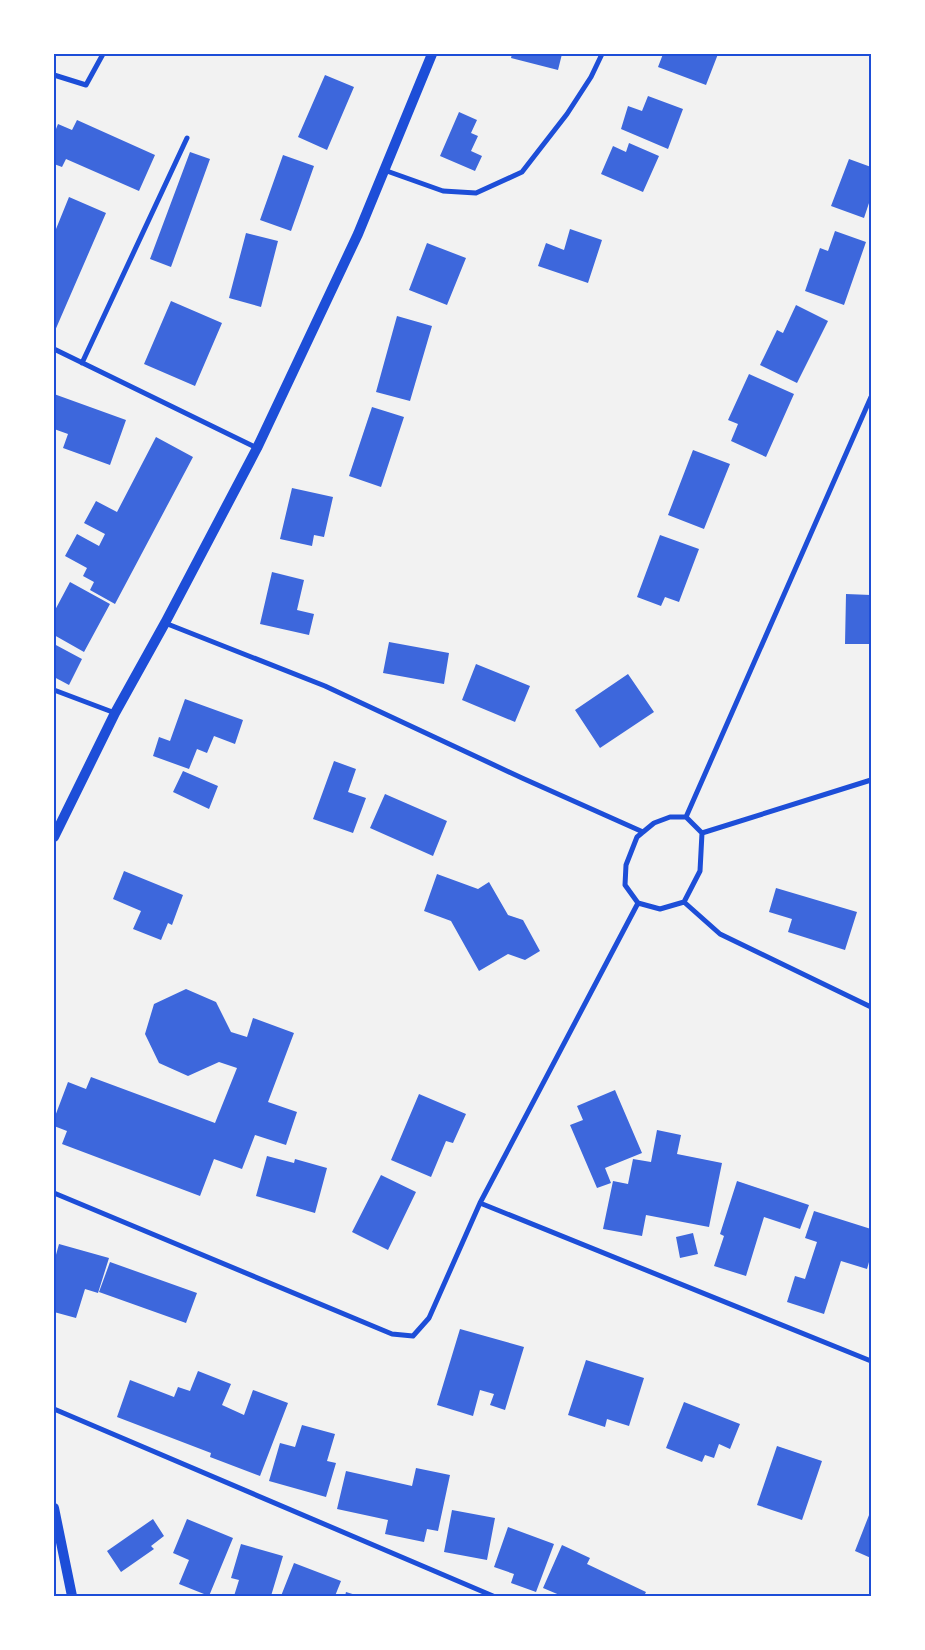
<svg xmlns="http://www.w3.org/2000/svg" width="925" height="1650" viewBox="0 0 925 1650" font-family="Lato,sans-serif">
  <rect width="100%" height="100%" fill="#f2f2f2"/>
  <path fill="#3d67dc" d="M512 54H562L558 70 511 58Z
    M663 54H718L706 85 658 67Z
    M325 75 354 87 327 150 298 137Z
    M648 96 683 109 668 149 621 129 628 106 642 111Z
    M459 112 477 120 471 133 478 136 471 151 482 156 475 171 440 156Z
    M77 120 155 155 139 191 66 159 62 167 54 164V134L58 124 72 130Z
    M629 143 659 156 643 192 601 174 613 146 626 152Z
    M190 152 210 159 171 267 150 259Z
    M283 155 314 166 291 231 260 220Z
    M849 159 871 167V197L864 218 831 206Z
    M69 197 106 213 54 333V234Z
    M570 229 602 240 588 283 538 266 546 243 564 250Z
    M835 231 866 242 844 305 805 291 820 248 828 251Z
    M246 233 278 241 261 307 229 298Z
    M427 243 466 258 447 305 409 290Z
    M171 301 222 323 195 386 144 364Z
    M796 305 828 321 797 383 760 365 777 330 783 333Z
    M397 316 432 326 410 401 376 392Z
    M749 374 794 394 766 457 731 441 738 424 728 420Z
    M54 394 126 420 110 465 63 448 68 434 54 429Z
    M372 407 404 417 381 487 349 476Z
    M156 437 193 457 115 604 90 590 94 582 83 576 87 568 65 556 77 534 99 546 105 534 84 523 96 501 117 512Z
    M693 450 730 464 704 529 668 515Z
    M292 488 333 497 324 537 314 535 312 546 280 539Z
    M660 535 699 549 679 602 665 597 661 606 637 597Z
    M272 572 304 580 297 610 314 614 309 635 260 624Z
    M70 582 110 604 84 652 54 635V612Z
    M846 594 871 595V644H845Z
    M389 642 449 653 444 684 383 673Z
    M54 644 82 659 69 685 54 677Z
    M476 664 530 686 515 722 462 700Z
    M628 674 654 712 600 748 575 710Z
    M185 699 243 720 235 744 214 736 207 753 197 749 189 769 153 756 159 737 170 741Z
    M334 761 356 769 348 792 366 798 353 833 313 819Z
    M183 771 218 786 209 809 173 792Z
    M385 794 447 821 433 856 370 828Z
    M124 871 183 895 172 925 168 923 161 940 133 929 141 911 113 899Z
    M437 874 478 889 489 882 508 915 523 920 540 951 525 960 508 954 479 971 451 921 424 911Z
    M776 888 857 912 845 950 788 932 792 919 769 912Z
    M186 989 216 1002 231 1032 247 1037 253 1018 294 1033 268 1102 297 1112 286 1145 255 1135 242 1169 214 1159 200 1196 62 1144 67 1131 54 1126V1119L68 1082 86 1089 91 1077 215 1123 237 1068 219 1062 188 1076 159 1063 145 1034 154 1004Z
    M615 1090 642 1153 605 1168 611 1183 597 1188 570 1125 583 1120 577 1106Z
    M419 1094 466 1114 453 1143 446 1141 431 1177 391 1160Z
    M657 1130 681 1135 677 1154 722 1163 709 1227 646 1215 642 1236 603 1229 613 1181 628 1184 633 1159 651 1162Z
    M267 1156 294 1163 295 1159 327 1168 315 1213 256 1196Z
    M381 1175 416 1192 388 1250 352 1232Z
    M737 1181 809 1205 800 1229 764 1217 746 1276 714 1266 724 1236 720 1234Z
    M814 1211 871 1229V1255L867 1269 841 1261 824 1314 787 1302 795 1276 805 1279 817 1242 805 1238Z
    M693 1233 698 1254 680 1258 676 1237Z
    M59 1244 109 1258 98 1293 85 1289 76 1318 54 1312V1262Z
    M110 1262 197 1293 186 1323 99 1292Z
    M460 1329 524 1347 505 1410 490 1405 494 1394 480 1390 473 1416 437 1405Z
    M586 1360 644 1378 629 1426 607 1419 605 1427 568 1415Z
    M198 1371 231 1384 222 1405 244 1415 253 1390 288 1403 260 1476 210 1457 211 1453 117 1417 130 1380 174 1397 178 1387 190 1391Z
    M684 1402 740 1424 730 1449 719 1444 714 1458 705 1455 702 1462 666 1448Z
    M302 1425 335 1434 327 1461 336 1463 326 1497 269 1481 280 1443 295 1447Z
    M777 1446 822 1461 802 1520 757 1505Z
    M416 1468 450 1475 438 1531 427 1529 424 1542 385 1534 388 1520 337 1509 346 1471 412 1486Z
    M452 1510 495 1518 487 1560 444 1552Z
    M871 1510V1558L855 1551Z
    M153 1519 164 1536 151 1546 154 1549 121 1572 107 1551Z
    M187 1519 233 1538 209 1596 179 1584 189 1560 173 1553Z
    M508 1527 554 1544 536 1592 511 1583 514 1574 494 1567Z
    M241 1544 283 1556 271 1596H234L239 1580 231 1578Z
    M562 1545 590 1558 587 1564 646 1592 644 1596H562L543 1588Z
    M294 1563 341 1581 335 1596H281Z
    M346 1592 359 1596H345Z"/>
  <g fill="none" stroke-linecap="round" stroke-linejoin="round">
    <path stroke="#1d4ed8" stroke-width="5" d="M54 75 86 85 103 54
      M384 170 443 191 476 193 522 172 567 114 591 77 602 54
      M54 349 257 448
      M82 363 187 138
      M165 623 325 686 522 778 643 832
      M54 690 115 713
      M670 817H686L702 833 700 871 684 902 660 909 638 903 625 885 626 865 637 837 654 823Z
      M686 817 871 397
      M702 833 871 780
      M684 902 720 934 871 1007
      M54 1193 392 1334 413 1336 429 1318 480 1203 638 903
      M480 1203 871 1361
      M54 1409 493 1596"/>
    <path stroke="#1d4ed8" stroke-width="10" d="M54 837 115 713 165 623 257 448 358 234 432 54
      M54 1508 72 1596"/>
  </g>
  <rect width="925" height="1650" fill="none" stroke="#ffffff" stroke-width="110"/>
  <rect x="55" y="55" width="815" height="1540" fill="none" stroke="#1d4ed8" stroke-width="2"/>
</svg>
